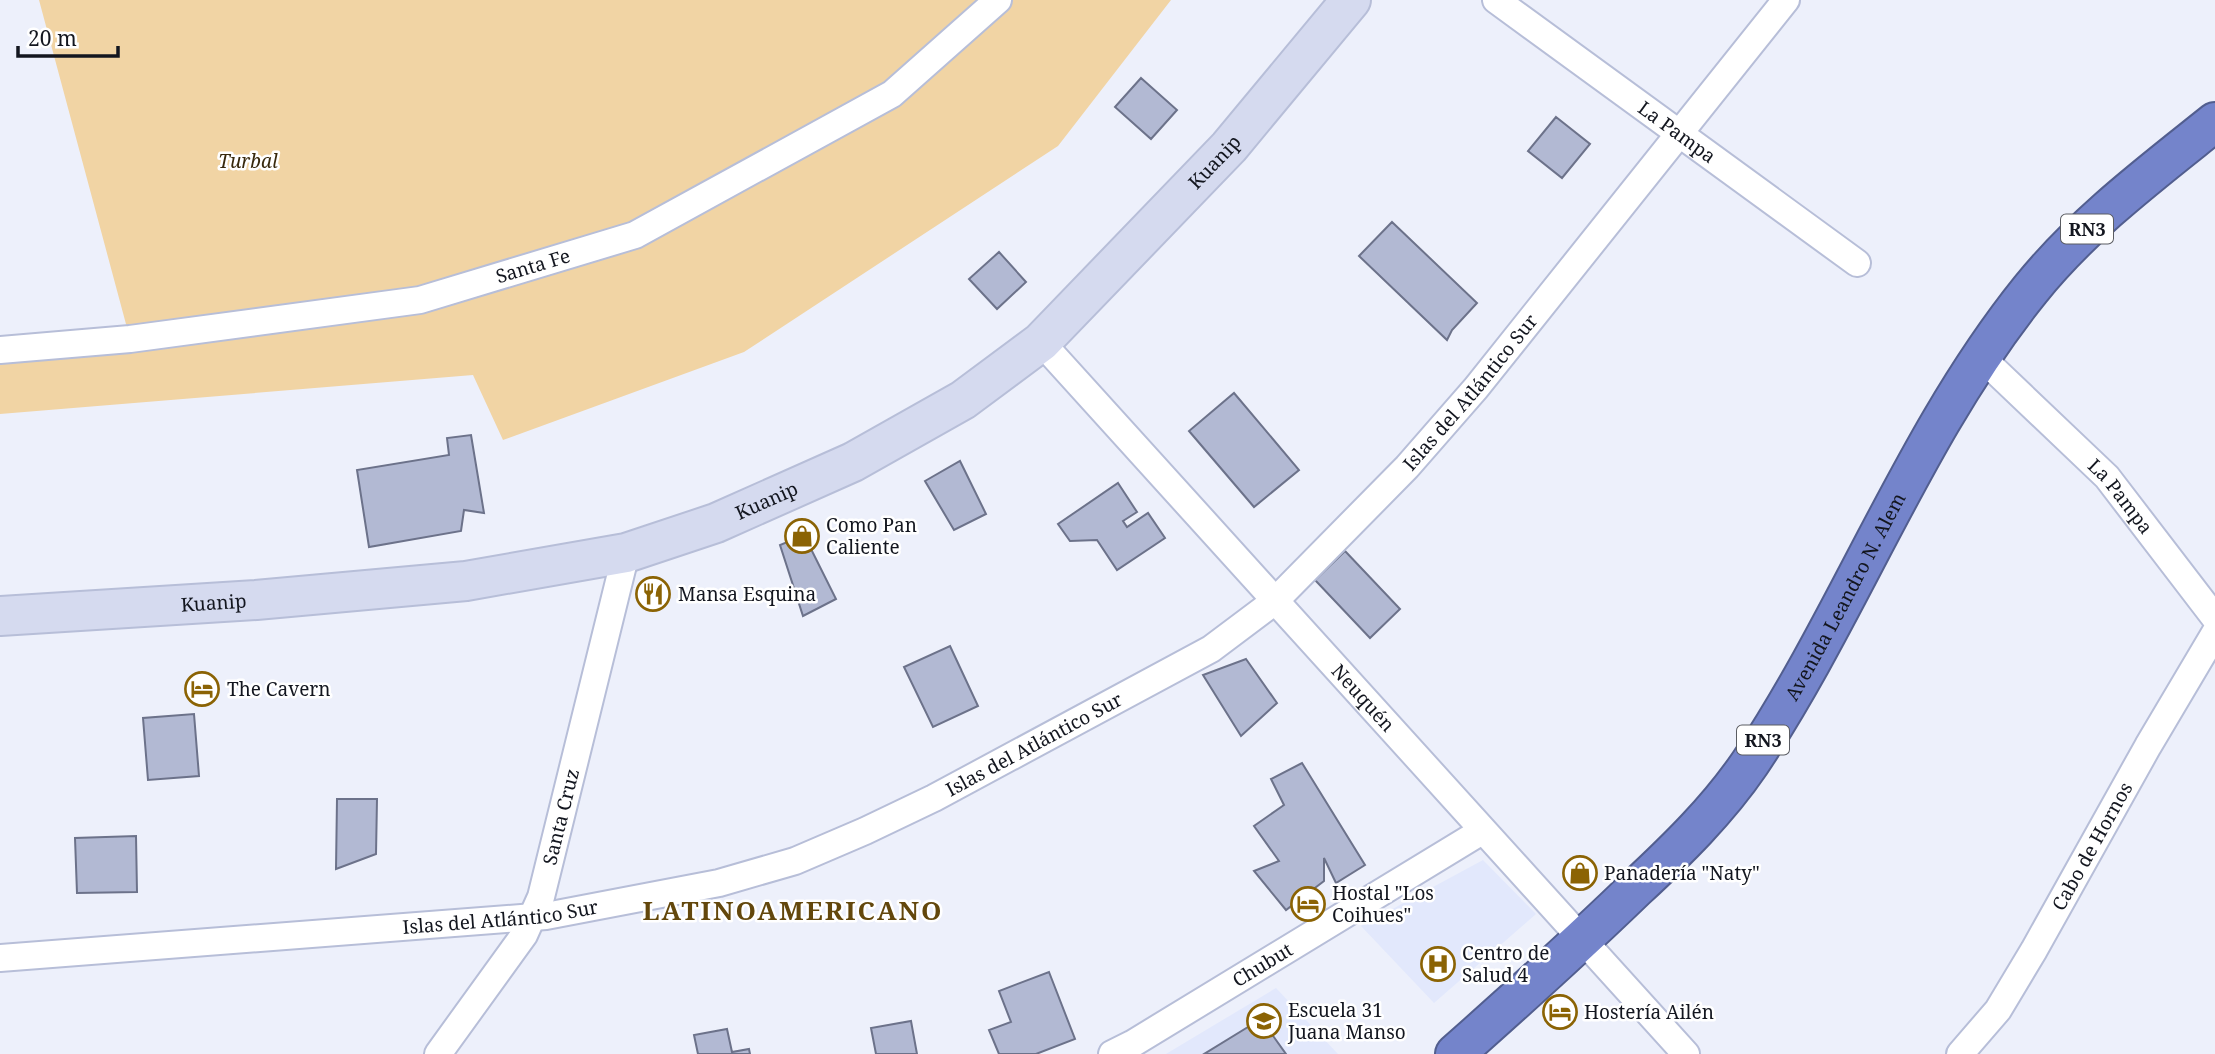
<svg xmlns="http://www.w3.org/2000/svg" width="2215" height="1054" viewBox="0 0 2215 1054" font-family="'Noto Serif',serif">
  <rect width="100%" height="100%" fill="#edf0fb"/>
  <path fill="#e2e8fc" d="M1483 860 1536 914 1434 1003 1361 926Z
    M1276 988 1338 1054H1166Z"/>
  <path fill="#f1d4a4" d="M39 0H1171L1058 146 744 352 503 440 473 375 0 414V356L130 339Z"/>
  <path fill="#b2b9d3" stroke="#6c728a" stroke-width="2" d="M1141 78 1177 110 1151 139 1115 107Z
    M1556 117 1590 144 1562 178 1528 151Z
    M1392 222 1477 303 1452 330 1447 340 1359 256Z
    M999 252 1026 282 997 309 969 279Z
    M1234 393 1299 470 1254 507 1189 431Z
    M471 435 484 513 464 510 461 531 369 547 357 470 449 455 447 438Z
    M960 461 986 514 954 530 925 481Z
    M1118 483 1137 512 1123 521 1127 527 1148 513 1165 538 1117 570 1097 540 1070 541 1058 524Z
    M804 535 836 599 803 616 780 545Z
    M1345 551 1400 609 1370 638 1315 580Z
    M950 646 978 706 933 727 904 667Z
    M1246 659 1277 703 1241 736 1203 675Z
    M194 714 199 776 148 780 143 718Z
    M1302 763 1365 865 1336 883 1324 858V881L1286 910 1254 871 1279 861 1254 826 1284 805 1271 779Z
    M337 799H377L376 854 336 869Z
    M136 836 137 892 77 893 75 838Z
    M1049 972 1075 1039 1036 1054H999L989 1030 1011 1022 999 991Z
    M1261 1019 1286 1054H1204Z
    M911 1021 917 1054H876L871 1028Z
    M727 1029 732 1052 749 1049 750 1054H698L694 1035Z"/>
  <g fill="none" stroke-linecap="round" stroke-linejoin="round">
    <g stroke="#b7bed8" stroke-width="30">
      <g id="street">
        <path id="s1" d="M1496 0 1857 263"/>
        <path id="s2" d="M1041 342 1686 1054"/>
        <path id="s3" d="M0 350 130 339 420 300 635 235 892 94 998 0"/>
        <path id="s4" d="M1982 358 2107 477 2215 618"/>
        <path id="s5" d="M0 958 546 916 719 883 795 861 865 831 934 798 1211 649 1275 601 1407 467 1476 388 1786 0"/>
        <path id="s6" d="M438 1054 524 935 541 897 626 553"/>
        <path id="s7" d="M1112 1054 1132 1044 1482 831"/>
        <path id="s8" d="M1960 1054 1998 1010 2034 950 2148 746 2215 633"/>
      </g>
    </g>
    <g stroke="#b7bed8" stroke-width="42">
      <g id="secondary">
        <path id="s9" d="M0 616 256 600 466 581 626 553 716 523 853 462 963 400 1041 342 1229 147 1351 0"/>
      </g>
    </g>
    <g stroke="#525e8f" stroke-width="42">
      <g id="highway">
        <path id="s10" d="M1455 1054C1516 1000 1576 946 1635 889 1677 850 1718 810 1750 763 1852 610 1914 434 2030 290 2082 225 2150 174 2215 122"/>
      </g>
    </g>
    <use href="#street" stroke="#fff" stroke-width="26"/>
    <use href="#secondary" stroke="#d5daef" stroke-width="38"/>
    <use href="#highway" stroke="#7484cb" stroke-width="38"/>
  </g>
  <defs>
    <g id="shop-ring" transform="scale(1.75)"><circle r="9.5" fill="#fff" stroke="#8b6304" stroke-width="1.5"/><path d="M-5-2.5h2.3a2.7 3.5 0 0 1 5.4 0H5L5.5 6h-11ZM-1.5-2.5h3a1.5 2.3 0 0 0-3 0Z" fill="#8b6304"/></g>
    <g id="restaurant-ring" transform="scale(1.75)"><circle r="9.5" fill="#fff" stroke="#8b6304" stroke-width="1.5"/><path d="M-5-6h1v4h1v-4h1v4h1v-4h1v5L-1.5 .5V6h-2V.5L-5-1ZM5-6V6H3V1.5H1.5Q1.5-4 5-6Z" fill="#8b6304"/></g>
    <g id="hotel-ring" transform="scale(1.75)"><circle r="9.5" fill="#fff" stroke="#8b6304" stroke-width="1.5"/><path d="M-6-4.5h1.5V1H6V5H4.5V3h-9V5H-6ZM-4 0a1.8 1.8 0 1 1 3.6 0ZM.5 0V-2.5h3Q6-2.5 6 0Z" fill="#8b6304"/></g>
    <g id="hospital-ring" transform="scale(1.75)"><circle r="9.5" fill="#fff" stroke="#8b6304" stroke-width="1.5"/><path d="M-5-5h3v3.5h4V-5h3V5h-3V1.5h-4V5h-3Z" fill="#8b6304"/></g>
    <g id="school-ring" transform="scale(1.75)"><circle r="9.5" fill="#fff" stroke="#8b6304" stroke-width="1.5"/><path d="M0-5L7-2L0 1L-7-2ZM-4 1L0 2.5L4 1V4Q0 6-4 4Z" fill="#8b6304"/></g>
  </defs>
  <g fill-rule="evenodd">
    <use href="#shop-ring" x="802" y="536"/>
    <use href="#restaurant-ring" x="653" y="594"/>
    <use href="#hotel-ring" x="202" y="689"/>
    <use href="#shop-ring" x="1580" y="873"/>
    <use href="#hotel-ring" x="1308" y="904"/>
    <use href="#hospital-ring" x="1438" y="964"/>
    <use href="#hotel-ring" x="1560" y="1012"/>
    <use href="#school-ring" x="1264" y="1021"/>
  </g>
  <g text-anchor="middle" dominant-baseline="central" stroke-width="5" stroke-linejoin="round" paint-order="stroke">
    <g fill="#fff" stroke="#5a5c62" stroke-width="2">
      <rect x="2061" y="214.5" width="52" height="29" rx="5"/>
      <rect x="1737" y="725.5" width="52" height="29" rx="5"/>
    </g>
    <g font-size="18" font-weight="bold" fill="#13161f">
      <text x="2087" y="229">RN3</text>
      <text x="1763" y="740">RN3</text>
    </g>
    <g font-size="19" fill="#13161f" stroke="#fff">
      <text stroke="none"><textPath href="#s1" startOffset="224">La Pampa</textPath></text>
      <text stroke="none"><textPath href="#s9" startOffset="1348">Kuanip</textPath></text>
      <text stroke="none"><textPath href="#s3" startOffset="541">Santa Fe</textPath></text>
      <text stroke="none"><textPath href="#s5" startOffset="1636">Islas del Atlántico Sur</textPath></text>
      <text stroke="none"><textPath href="#s4" startOffset="196">La Pampa</textPath></text>
      <text stroke="none"><textPath href="#s9" startOffset="780">Kuanip</textPath></text>
      <text stroke="none"><textPath href="#s10" startOffset="607">Avenida Leandro N. Alem</textPath></text>
      <text stroke="none"><textPath href="#s9" startOffset="214">Kuanip</textPath></text>
      <text stroke="none"><textPath href="#s2" startOffset="480">Neuquén</textPath></text>
      <text stroke="none"><textPath href="#s5" startOffset="1069">Islas del Atlántico Sur</textPath></text>
      <text stroke="none"><textPath href="#s6" startOffset="271">Santa Cruz</textPath></text>
      <text stroke="none"><textPath href="#s8" startOffset="247">Cabo de Hornos</textPath></text>
      <text stroke="none"><textPath href="#s5" startOffset="502">Islas del Atlántico Sur</textPath></text>
      <text stroke="none"><textPath href="#s7" startOffset="175">Chubut</textPath></text>
    </g>
    <g font-size="19" font-style="italic" fill="#38290d" stroke="#fff">
      <text x="248" y="161">Turbal</text>
    </g>
    <g font-size="19" fill="#13161f" stroke="#fff" text-anchor="start">
      <text x="826" y="525">Como Pan<tspan x="826" dy="22">Caliente</tspan></text>
      <text x="678" y="594">Mansa Esquina</text>
      <text x="227" y="689">The Cavern</text>
      <text x="1604" y="873">Panadería "Naty"</text>
      <text x="1332" y="893">Hostal "Los<tspan x="1332" dy="22">Coihues"</tspan></text>
      <text x="1462" y="953">Centro de<tspan x="1462" dy="22">Salud 4</tspan></text>
      <text x="1288" y="1010">Escuela 31<tspan x="1288" dy="22">Juana Manso</tspan></text>
      <text x="1584" y="1012">Hostería Ailén</text>
    </g>
    <g font-size="26" font-weight="bold" letter-spacing="2" fill="#63470c" stroke="#fff">
      <text x="793" y="910">LATINOAMERICANO</text>
    </g>
  </g>
  <path d="M18 46v10h100v-10" fill="none" stroke="#13161f" stroke-width="3.5"/>
  <text x="28" y="46" font-size="21" fill="#13161f" stroke="#ffffff" stroke-width="5" paint-order="stroke">20 m</text>
</svg>
